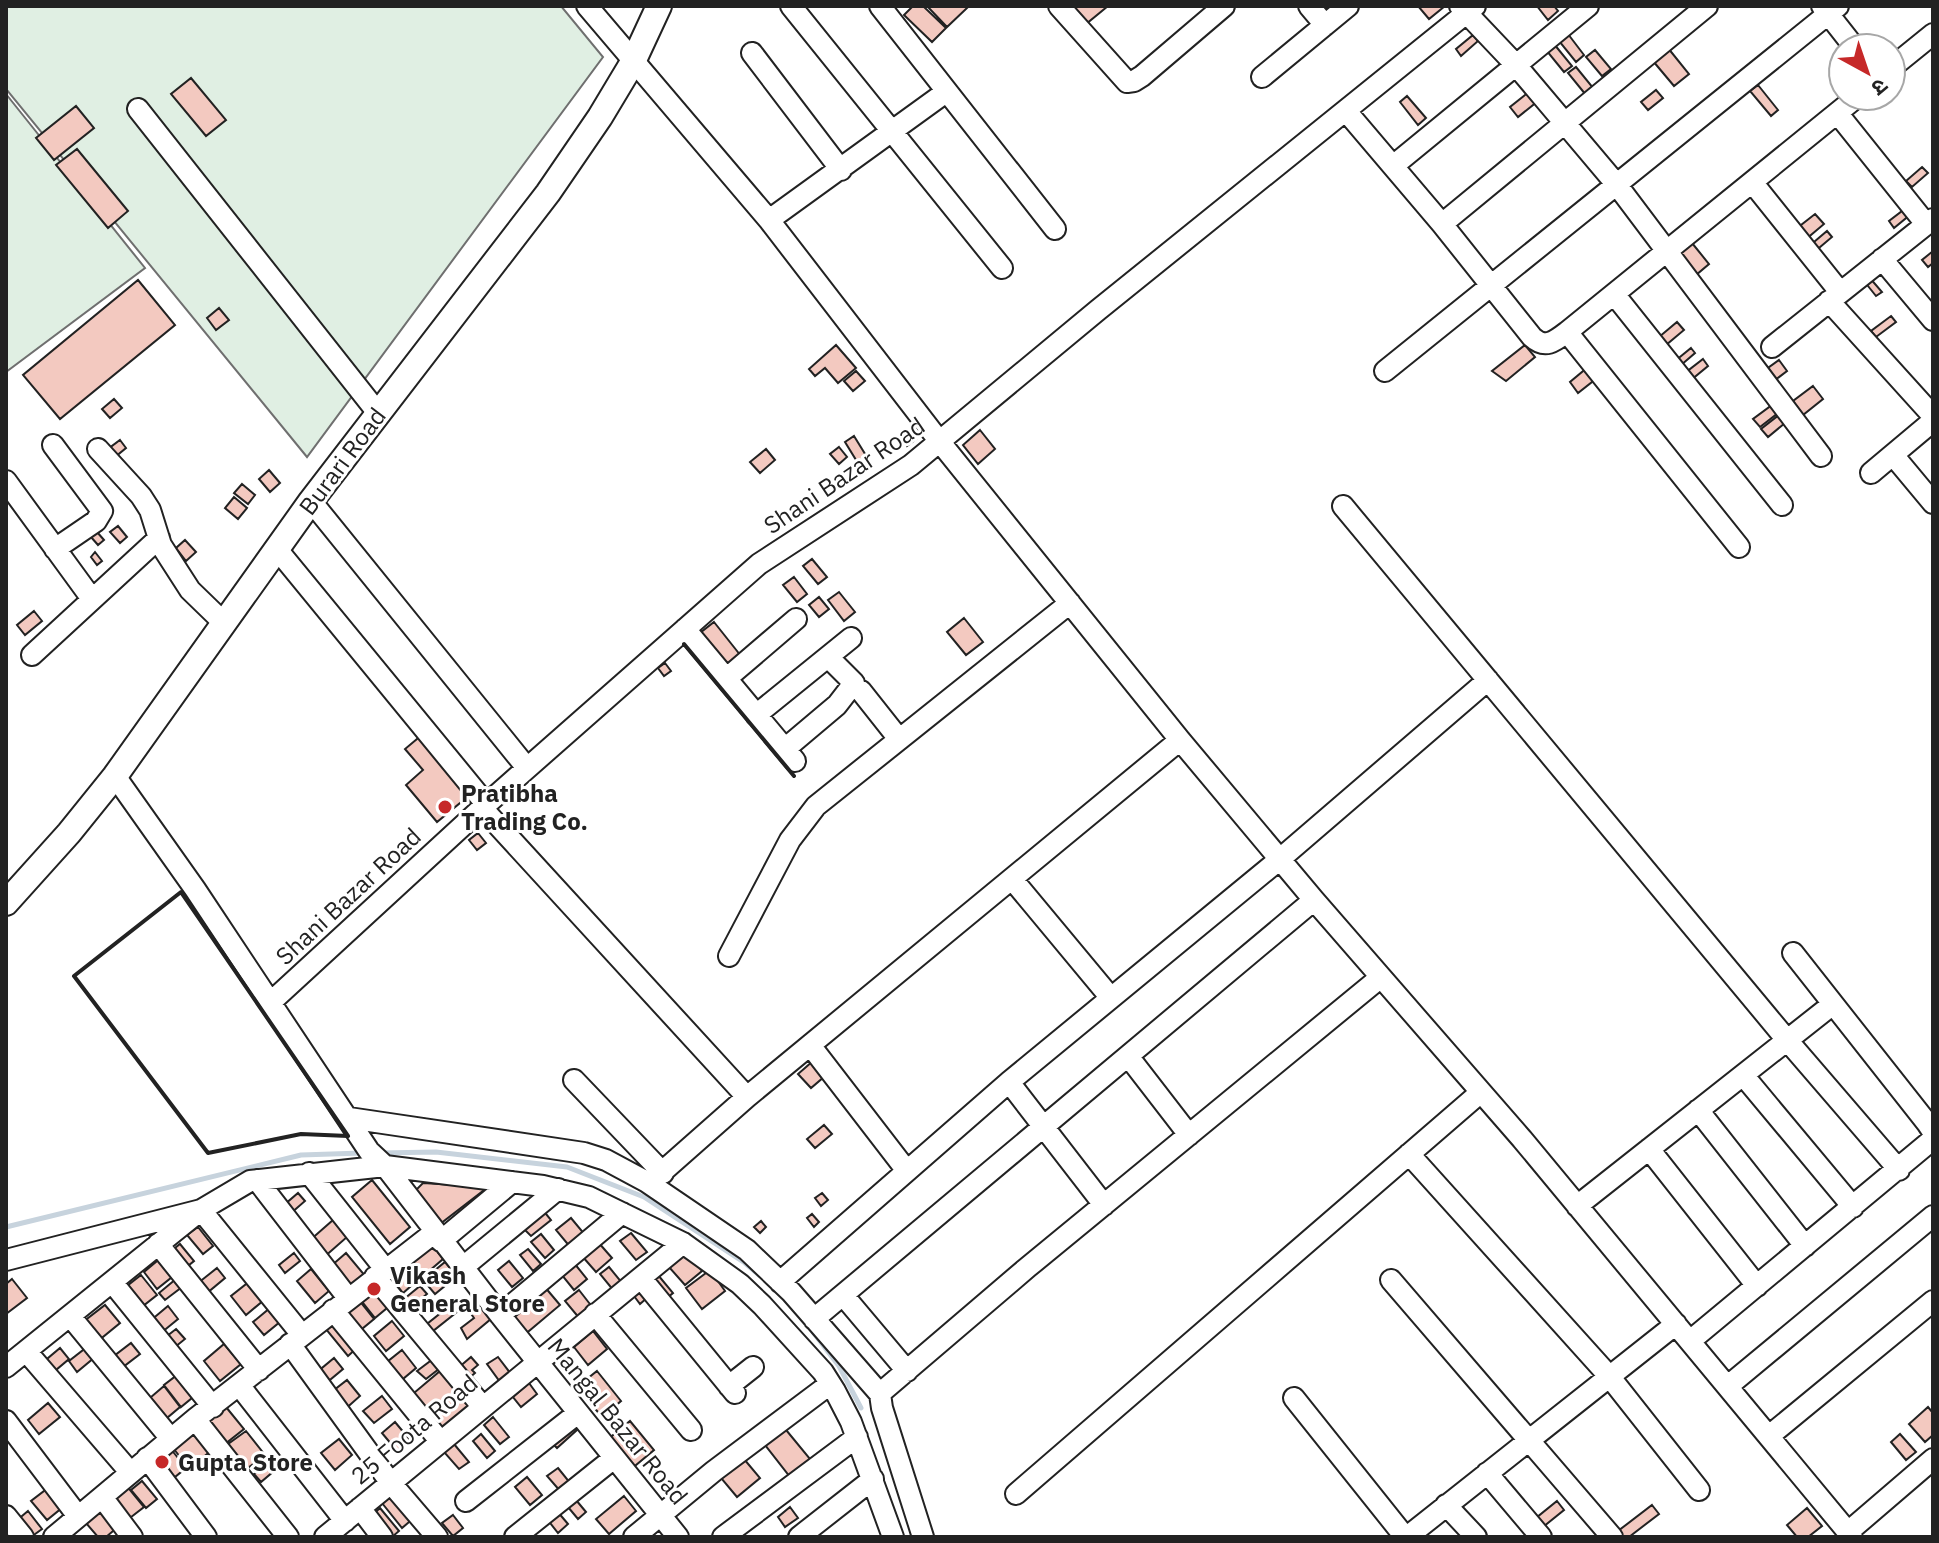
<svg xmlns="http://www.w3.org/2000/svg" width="1939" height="1543" viewBox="0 0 1939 1543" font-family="'IBM Plex Sans','Noto Sans Devanagari',sans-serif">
  <rect width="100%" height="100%" fill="#fff"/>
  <path fill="#e0efe3" stroke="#6f6f6f" stroke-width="2" d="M6 6H561L603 57 307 457 6 89Z
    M6 94 145 268 6 372Z"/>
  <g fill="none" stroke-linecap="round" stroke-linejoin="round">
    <path stroke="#c7d3dd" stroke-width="5" d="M380 1153 436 1152 567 1167 644 1197 745 1263 759 1275
      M6 1227 301 1155 362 1153
      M813 1332 839 1366 861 1408"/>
  </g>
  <path fill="#f3c9c0" stroke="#222" stroke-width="2" d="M913 6H923L946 28 932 42 904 15Z
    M927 6H965L967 8 947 27Z
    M1075 6H1108L1086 24 1073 8Z
    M1418 6H1445L1429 19Z
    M1537 6H1554L1558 11 1548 20Z
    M1568 34 1584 55 1576 62 1559 41Z
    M1473 35 1478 41 1461 56 1456 49Z
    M1554 44 1572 66 1564 72 1546 50Z
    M1668 48 1689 74 1674 86 1653 61Z
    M1595 50 1611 69 1602 76 1586 57Z
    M1576 67 1594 89 1586 95 1568 73Z
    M191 78 226 120 206 136 171 94Z
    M1758 85 1778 110 1771 116 1750 91Z
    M1656 90 1663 98 1648 110 1641 102Z
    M1530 91 1538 101 1518 117 1510 107Z
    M1407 96 1426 118 1418 125 1400 102Z
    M76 106 94 128 54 160 36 138Z
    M77 149 128 211 108 228 56 165Z
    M1922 167 1928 173 1912 187 1906 181Z
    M1906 208 1911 214 1894 228 1889 221Z
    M1815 214 1824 224 1805 240 1796 229Z
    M1827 231 1832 237 1813 253 1808 247Z
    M1692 243 1709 264 1696 275 1679 254Z
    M1933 251V263L1928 267 1922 260Z
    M1869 277 1882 292 1876 296 1864 281Z
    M138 280 175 325 60 419 23 375Z
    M219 308 229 320 216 330 207 318Z
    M1891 316 1896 322 1876 337 1871 331Z
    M1677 322 1684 330 1666 345 1659 337Z
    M836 345 856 368 838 383 825 368 815 376 809 369Z
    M1525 345 1535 357 1506 381 1492 371Z
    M1691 348 1695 353 1680 366 1675 361Z
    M1703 359 1708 366 1691 380 1685 373Z
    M1779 360 1787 371 1770 384 1761 373Z
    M1588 367 1597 378 1578 393 1570 382Z
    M856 371 865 381 853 391 844 381Z
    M1813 386 1823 399 1803 415 1793 401Z
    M114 399 122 408 110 418 102 409Z
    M1772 405 1778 413 1760 427 1753 419Z
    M1779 415 1785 423 1768 437 1761 429Z
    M980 430 995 449 978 464 963 445Z
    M911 433 916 439 907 446 903 439Z
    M854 436 870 462 861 468 845 442Z
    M120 440 126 448 115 457 108 449Z
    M839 447 847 457 839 464 830 454Z
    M766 449 775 460 760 473 750 462Z
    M269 470 280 483 270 492 259 479Z
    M242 484 255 495 248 504 234 493Z
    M234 497 247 508 238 519 225 508Z
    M118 526 127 537 120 543 110 532Z
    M97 532 104 540 98 545 91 537Z
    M185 540 196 552 186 561 176 548Z
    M95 552 102 561 97 565 91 557Z
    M812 559 827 577 818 584 803 566Z
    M794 577 807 594 797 602 783 585Z
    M839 592 855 612 844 621 828 600Z
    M819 597 829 609 819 617 809 605Z
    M34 611 42 621 25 635 17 625Z
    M964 618 983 642 966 655 947 632Z
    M714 622 741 656 728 667 700 633Z
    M665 663 671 671 664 676 658 668Z
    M423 734 472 793 437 822 406 785 423 770 405 749Z
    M478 833 486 843 477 850 469 840Z
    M813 1061 825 1076 811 1088 798 1074Z
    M824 1125 832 1134 815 1148 807 1139Z
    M372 1180 410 1227 390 1244 352 1197Z
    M423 1183 488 1187 440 1224 415 1191Z
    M298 1193 305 1201 290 1214 284 1205Z
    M822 1193 828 1200 821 1206 815 1198Z
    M542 1209 551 1220 531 1236 521 1226Z
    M812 1214 819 1222 814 1227 807 1218Z
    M571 1218 586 1236 571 1248 556 1230Z
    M333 1220 347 1237 323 1258 309 1241Z
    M761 1221 766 1227 760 1233 754 1227Z
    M198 1227 213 1246 203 1254 187 1235Z
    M631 1233 647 1252 636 1260 620 1241Z
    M541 1234 554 1250 545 1258 531 1242Z
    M598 1242 612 1258 596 1272 582 1256Z
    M180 1244 194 1261 184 1269 170 1252Z
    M431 1244 443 1259 421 1278 409 1263Z
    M528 1249 541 1264 533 1271 520 1255Z
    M687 1252 702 1271 685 1285 669 1267Z
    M294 1253 300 1261 285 1273 279 1265Z
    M346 1253 366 1277 350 1289 331 1266Z
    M163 1256 177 1273 157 1289 144 1272Z
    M509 1261 523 1278 512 1287 498 1270Z
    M445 1262 457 1276 435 1294 423 1280Z
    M574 1263 587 1279 574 1290 561 1274Z
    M406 1267 418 1280 403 1293 392 1279Z
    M609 1267 623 1284 614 1291 600 1274Z
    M217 1268 225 1278 207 1293 198 1283Z
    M311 1269 329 1291 315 1303 297 1281Z
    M710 1270 725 1291 702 1309 686 1288Z
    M141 1275 157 1295 143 1306 127 1286Z
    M658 1275 673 1293 662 1302 647 1284Z
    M12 1279 27 1298 6 1314V1284Z
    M176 1279 182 1287 165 1300 159 1293Z
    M250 1281 264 1300 246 1315 231 1296Z
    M378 1284 393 1303 375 1318 360 1299Z
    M420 1286 427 1294 411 1307 404 1299Z
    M544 1286 560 1305 523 1336 507 1317Z
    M579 1290 593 1308 580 1319 565 1301Z
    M641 1290 648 1297 640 1304 634 1296Z
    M358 1299 374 1319 357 1333 340 1313Z
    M457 1300 462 1308 433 1331 427 1324Z
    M477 1300 492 1318 467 1339 461 1328 474 1318 467 1308Z
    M105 1305 120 1323 98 1341 83 1322Z
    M168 1306 178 1319 161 1333 150 1321Z
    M270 1308 281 1321 264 1335 253 1322Z
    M337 1318 359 1346 348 1356 325 1328Z
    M392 1321 404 1336 386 1351 374 1336Z
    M176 1329 185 1339 170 1351 162 1340Z
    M593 1331 607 1349 588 1365 574 1347Z
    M131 1343 140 1354 123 1367 114 1356Z
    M224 1344 241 1364 220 1381 204 1361Z
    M87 1347 95 1357 77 1372 69 1361Z
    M60 1348 69 1359 50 1375 41 1364Z
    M402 1350 416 1368 397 1384 382 1366Z
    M437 1356 444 1365 426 1379 417 1371Z
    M471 1357 478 1365 472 1370 475 1373 468 1379 458 1368Z
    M498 1357 514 1378 503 1386 487 1364Z
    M334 1358 343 1369 325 1384 316 1373Z
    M446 1366 476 1403 438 1434 408 1398Z
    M597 1371 621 1401 602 1417 577 1387Z
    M181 1372 198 1393 181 1407 164 1385Z
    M347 1380 360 1396 343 1411 329 1394Z
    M529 1383 537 1394 521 1407 513 1397Z
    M164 1386 180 1407 161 1423 144 1403Z
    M382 1396 392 1409 374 1423 363 1411Z
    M48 1403 60 1417 39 1434 28 1420Z
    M226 1407 244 1429 225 1444 206 1424Z
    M1928 1407 1933 1413V1435L1925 1442 1909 1424Z
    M493 1417 509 1437 500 1444 484 1425Z
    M572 1421 578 1429 557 1448 549 1440Z
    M630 1421 654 1450 630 1470 606 1441Z
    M395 1422 410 1440 397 1451 382 1433Z
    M782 1425 815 1465 794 1482 762 1441Z
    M194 1430 211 1451 189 1468 173 1448Z
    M246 1431 265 1455 244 1471 224 1447Z
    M481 1434 495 1451 487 1458 473 1441Z
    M1900 1434 1916 1452 1906 1460 1891 1442Z
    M339 1439 352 1455 335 1470 321 1453Z
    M454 1444 469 1462 459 1469 444 1452Z
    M170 1448 186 1468 170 1481 153 1461Z
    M275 1457 281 1465 261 1482 254 1474Z
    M744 1459 760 1478 737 1497 721 1478Z
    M558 1468 571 1484 561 1492 547 1476Z
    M527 1477 542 1495 530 1505 515 1487Z
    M142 1481 157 1499 146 1508 131 1490Z
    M126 1485 144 1507 126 1521 108 1500Z
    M48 1488 63 1507 47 1520 31 1501Z
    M395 1493 415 1517 402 1528 382 1503Z
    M571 1494 586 1512 578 1519 563 1501Z
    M624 1496 636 1511 609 1534 596 1519Z
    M1557 1501 1564 1510 1543 1527 1536 1518Z
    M1652 1505 1659 1514 1629 1537H1623L1618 1531Z
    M790 1507 798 1518 785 1527 778 1517Z
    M380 1508 399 1531 392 1537H385L369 1518Z
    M1807 1508 1822 1526 1808 1537H1797L1787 1525Z
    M104 1509 119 1526 106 1537H98L86 1523Z
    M28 1511 42 1529 31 1537 16 1521Z
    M557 1511 568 1524 558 1533 547 1519Z
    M453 1515 463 1528 453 1536 442 1523Z"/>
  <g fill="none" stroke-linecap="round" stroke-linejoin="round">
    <g stroke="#222" stroke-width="24">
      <path id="minor" d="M587 6 769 220 940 442 1180 740 1314 900 1522 1139 1852 1537
        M791 6 1002 268
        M880 6 1055 229
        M1059 6 1127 82 1134 81 1142 76 1224 6
        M1309 6 1325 25
        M1460 6 1515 64 1617 185 1821 456
        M1822 6 1855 48
        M752 53 841 170
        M1891 68 1933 34
        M1262 77 1348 6
        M138 109 378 413
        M1346 111 1442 224 1532 337C1545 349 1554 342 1567 332L1858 96
        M1838 114 1926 224
        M1393 166 1588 6
        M1752 182 1840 292
        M769 220 946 92
        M1442 224 1707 6
        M1882 259 1933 320
        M1614 294 1782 505
        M1829 301 1933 416
        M1567 332 1739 547
        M1772 347 1933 219
        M1385 371 1838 6
        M53 445 102 511 96 521 55 549
        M98 449 141 496 150 510 161 545 190 590 224 623
        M1893 455 1933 503
        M1871 473 1933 421
        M6 481 92 599
        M311 501 527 768
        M1343 506 1787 1040 1899 1170
        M276 548 486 804
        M685 629 795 761
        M32 655 159 538
        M727 678 796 619
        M861 691 899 739
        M756 715 851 638
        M786 748 837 705 854 683 828 657
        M115 776 195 889 369 1151 385 1166 500 1315 678 1537
        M482 808 747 1097
        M1012 879 1111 998
        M729 956 790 840 816 806 1070 603
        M271 1002 482 808 759 564 911 465 1098 310 1475 6
        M810 1045 907 1171
        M1128 1056 1189 1135
        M1743 1075 1853 1207
        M574 1080 663 1173
        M1009 1082 1104 1205
        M1698 1110 1805 1246
        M349 1118 584 1153 606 1160 647 1182 653 1180 747 1097 1180 740
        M1649 1149 1757 1286
        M1409 1154 1609 1376 1699 1490
        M309 1173 385 1269
        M257 1180 348 1298
        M647 1182 747 1250 791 1292 880 1394
        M1577 1206 1833 1004
        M441 1241 512 1182
        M158 1244 259 1370
        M6 1260 201 1210 302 1335
        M462 1268 558 1189
        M375 1277 482 1406
        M641 1278 735 1393
        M1391 1280 1612 1537
        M112 1282 213 1407
        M780 1282 1009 1082 1280 859 1488 680
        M843 1295 907 1371
        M333 1310 440 1441
        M595 1314 691 1430
        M500 1315 622 1213
        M70 1316 171 1439
        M814 1319 1314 900
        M1690 1341 1932 1140 1933 1132 1927 1123 1793 953
        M290 1344 390 1482 437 1537
        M26 1351 130 1472
        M6 1367 201 1210 250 1181 385 1166 543 1186 589 1197 683 1243 740 1284 762 1305 823 1372 835 1391 851 1422 893 1537
        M239 1385 345 1521
        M729 1386 753 1367
        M1728 1386 1933 1216
        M1294 1398 1405 1537
        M195 1419 288 1537
        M6 1421 74 1511
        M1769 1436 1933 1301
        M147 1458 206 1537
        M1487 1473 1541 1537
        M1016 1494 1481 1092
        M102 1497 132 1537
        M466 1501 578 1413
        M1446 1505 1476 1537
        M360 1508 382 1537
        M6 1516 23 1537
        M1848 1532 1933 1459
        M54 1537 195 1419 435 1232
        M325 1537 683 1243
        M515 1537 614 1458
        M634 1537 714 1471 830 1384
        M723 1537 857 1437
        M799 1537 873 1479
        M923 1537 882 1408 880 1394 884 1390 1028 1267 1381 977
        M1407 1537 1676 1324"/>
    </g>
    <g stroke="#222" stroke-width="28">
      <path id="major" d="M6 903 69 833 115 776 311 501 548 193 600 117 633 62 659 6"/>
    </g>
    <use href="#minor" stroke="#fff" stroke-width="20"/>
    <use href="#major" stroke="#fff" stroke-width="24"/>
    <path stroke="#222" stroke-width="4" d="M684 644 794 776
      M181 892 348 1136 301 1134 208 1153 74 976Z"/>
  </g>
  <g fill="#c62828" stroke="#fff" stroke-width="3">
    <circle cx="445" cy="807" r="8"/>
    <circle cx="374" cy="1289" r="8"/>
    <circle cx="162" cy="1462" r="8"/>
  </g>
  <g text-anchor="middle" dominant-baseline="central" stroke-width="6" stroke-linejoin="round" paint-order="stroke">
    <g font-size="24" fill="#222" stroke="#fff">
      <text transform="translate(342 461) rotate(-53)">Burari Road</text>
      <text transform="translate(844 475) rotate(-34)">Shani Bazar Road</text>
      <text transform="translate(348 896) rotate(-43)">Shani Bazar Road</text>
      <text transform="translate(618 1421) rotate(51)">Mangal Bazar Road</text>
      <text transform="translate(414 1429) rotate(-40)">25 Foota Road</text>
    </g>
    <g font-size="24" font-weight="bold" fill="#222" stroke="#fff" text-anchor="start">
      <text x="461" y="793">Pratibha<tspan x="461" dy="28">Trading Co.</tspan></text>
      <text x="390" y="1275">Vikash<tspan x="390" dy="28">General Store</tspan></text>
      <text x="178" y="1462">Gupta Store</text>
    </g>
  </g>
  <rect width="1939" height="1543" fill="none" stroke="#222222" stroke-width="16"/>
  <g transform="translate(1867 72) rotate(140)"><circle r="38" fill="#ffffff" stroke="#a7a7a7" stroke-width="2"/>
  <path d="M0-6L14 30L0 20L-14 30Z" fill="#c62828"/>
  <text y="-12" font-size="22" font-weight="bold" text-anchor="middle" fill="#222222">उ</text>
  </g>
</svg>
